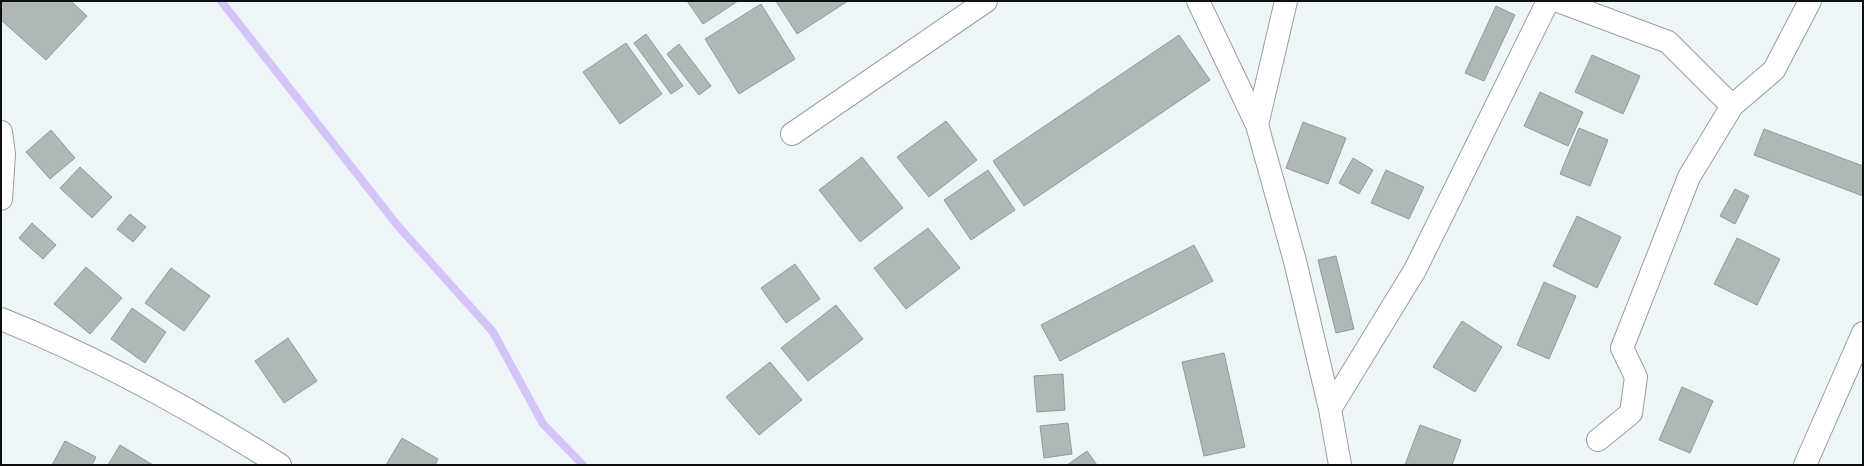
<svg xmlns="http://www.w3.org/2000/svg" width="1864" height="466" viewBox="0 0 1864 466" font-family="Manrope,sans-serif">
  <rect width="100%" height="100%" fill="#eef5f9"/>
  <g fill="none" stroke-linecap="round" stroke-linejoin="round">
    <path stroke="#d5c4f7" stroke-width="8" d="M221 1 398 226 493 332 543 424 583 465"/>
  </g>
  <path fill="#afb7b7" stroke="#929a9a" d="M1 1H71L87 16 46 60 1 20Z
    M687 1H738L703 24Z
    M776 1H848L797 34Z
    M761 4 795 59 739 94 705 39Z
    M1496 6 1515 15 1484 81 1465 73Z
    M646 34 683 86 671 94 634 43Z
    M1179 35 1210 80 1024 206 993 161Z
    M626 43 662 94 620 124 583 72Z
    M679 44 711 86 699 95 667 54Z
    M1592 55 1640 76 1623 114 1575 92Z
    M1540 92 1583 112 1568 146 1524 126Z
    M946 121 977 160 929 197 897 157Z
    M1303 122 1346 138 1328 184 1286 168Z
    M1579 128 1608 140 1590 186 1560 174Z
    M1764 129 1863 166V196L1754 155Z
    M51 130 75 158 50 179 26 152Z
    M862 157 903 208 860 242 819 190Z
    M1353 158 1373 170 1359 194 1339 183Z
    M80 167 112 197 92 218 60 188Z
    M988 170 1015 210 971 240 944 200Z
    M1386 170 1424 187 1409 219 1371 203Z
    M1735 189 1749 196 1735 224 1720 216Z
    M130 214 146 227 133 242 117 229Z
    M1577 216 1621 237 1597 288 1553 266Z
    M32 223 56 245 43 259 19 238Z
    M928 228 960 268 906 309 874 268Z
    M1737 238 1780 259 1757 305 1714 284Z
    M1194 245 1213 281 1060 361 1041 325Z
    M1336 256 1354 329 1336 333 1318 260Z
    M795 264 820 299 786 323 761 288Z
    M86 267 122 298 90 334 54 304Z
    M171 268 210 296 184 331 145 303Z
    M1544 282 1576 296 1549 359 1517 345Z
    M836 305 863 339 808 381 781 348Z
    M132 308 166 332 145 363 111 339Z
    M1462 321 1502 347 1475 392 1433 367Z
    M288 338 317 381 284 403 255 361Z
    M1224 353 1245 447 1204 456 1182 362Z
    M770 362 802 400 759 435 726 397Z
    M1063 374 1065 410 1037 412 1034 376Z
    M1682 387 1713 401 1690 453 1659 440Z
    M1068 423 1072 454 1044 458 1040 426Z
    M1420 425 1461 440 1452 465H1405Z
    M402 438 438 459 435 465H386Z
    M65 441 96 457 92 465H52Z
    M120 445 153 465H108Z
    M1087 451 1097 465H1067Z"/>
  <g fill="none" stroke-linecap="round" stroke-linejoin="round">
    <g stroke="#989ea2" stroke-width="24">
      <path id="street" d="M1198 1 1257 125 1295 261 1330 409 1340 465
        M1558 1 1668 42 1732 106
        M1257 125 1286 1
        M1 132 4 154 1 199
        M792 134 986 1
        M1 319C99 358 191 409 280 465
        M1330 409 1415 270 1548 1
        M1598 440 1631 413 1636 377 1622 348 1689 177 1732 106 1774 70 1810 1
        M1805 465 1863 333"/>
    </g>
    <use href="#street" stroke="#fff" stroke-width="22"/>
  </g>
  <rect width="1864" height="466" fill="none" stroke="#0d0f10" stroke-width="4"/>
</svg>
